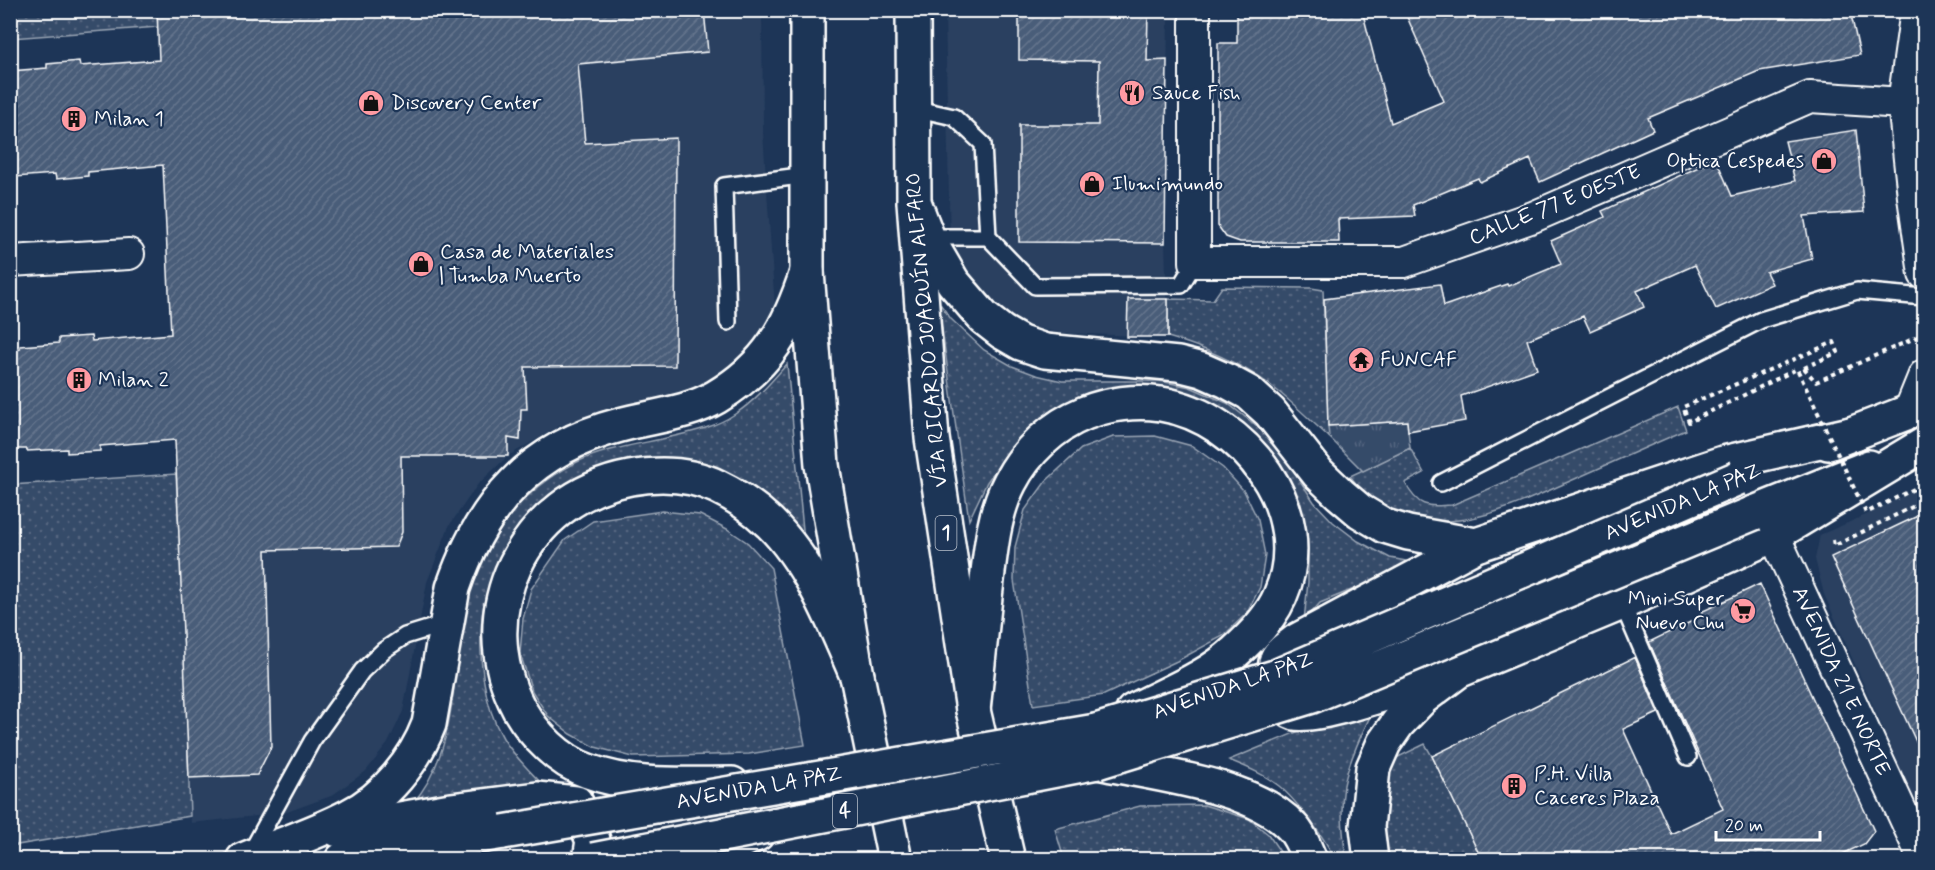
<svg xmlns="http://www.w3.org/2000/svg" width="1935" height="870" viewBox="0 0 1935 870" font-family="Mynerve,sans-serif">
  <defs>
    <pattern id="grass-dots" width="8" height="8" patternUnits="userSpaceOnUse" patternTransform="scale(1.5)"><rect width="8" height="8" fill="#364b69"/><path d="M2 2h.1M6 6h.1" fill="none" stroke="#546680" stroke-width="1.8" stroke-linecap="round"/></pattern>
    <pattern id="park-tufts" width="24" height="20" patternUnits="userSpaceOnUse" patternTransform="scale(1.5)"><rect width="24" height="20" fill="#364b69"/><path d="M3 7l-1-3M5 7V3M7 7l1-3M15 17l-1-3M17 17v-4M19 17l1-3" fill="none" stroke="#546680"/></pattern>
    <pattern id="building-hatch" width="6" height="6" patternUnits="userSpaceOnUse" patternTransform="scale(1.5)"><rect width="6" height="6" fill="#4a5d79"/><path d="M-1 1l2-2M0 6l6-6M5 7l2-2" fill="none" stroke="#65758d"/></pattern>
  </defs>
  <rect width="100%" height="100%" fill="#1d3557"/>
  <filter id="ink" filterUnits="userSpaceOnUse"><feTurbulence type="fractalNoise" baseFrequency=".0167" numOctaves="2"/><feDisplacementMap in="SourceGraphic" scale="12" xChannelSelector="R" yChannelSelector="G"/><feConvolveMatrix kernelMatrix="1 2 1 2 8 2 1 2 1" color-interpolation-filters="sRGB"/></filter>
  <g filter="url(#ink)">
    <path fill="#2a4161" d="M157 11H762L763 133 775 309 768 324 746 355 722 377 690 394 658 402 615 405 559 426 508 456 478 484 449 526 427 582 403 711 388 743 366 771 331 796 284 813 191 823 185 654Z
      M945 11H1168L1165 243 1168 337 1062 333 1035 328 1016 321 1001 310 970 276 950 243Z
      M1924 485V822L1824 594 1815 559 1820 535 1866 515Z"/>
    <path fill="url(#grass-dots)" stroke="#9aa5b4" stroke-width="1.5" d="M11 11H157L158 27 11 38Z
      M1222 287 1311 288 1323 290 1329 437C1309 419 1290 400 1269 384 1239 363 1203 347 1168 337V299L1213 300Z
      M938 301 951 319 984 350 1012 366 1036 375 1062 381H1160L1190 387 1227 403 1257 426 1278 447 1314 502 1333 522 1358 541 1390 558 1412 562 1383 577 1320 603 1304 621 1308 582V548L1306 528 1297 501 1188 397 1032 430 1006 455 987 482 969 520Z
      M787 364 804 540 716 472 535 511C523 525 510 539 502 555 493 573 484 597 482 617 478 656 483 704 503 738 513 755 528 769 542 784L412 804C465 745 449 647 472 575 478 556 490 539 502 524 521 499 547 478 575 463 601 450 633 445 662 439 687 433 713 429 735 414 755 401 771 382 787 364Z
      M1678 407 1686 430C1646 447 1607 465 1568 482 1503 511 1434 546 1368 497 1361 491 1356 483 1350 476L1410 448 1424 473 1405 483C1418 507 1426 507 1452 505Z
      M1155 436 1192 446 1223 468 1244 491 1258 520 1265 555 1260 587 1247 613 1223 636 1177 661 1104 695 1033 705 1014 580 1015 547 1025 510 1046 481 1081 449 1113 437Z
      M176 474 185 654 190 816 11 846V485Z
      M662 511 700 515 727 529 748 543 771 568 805 745 749 754 633 757 595 747 571 734 548 716 532 691 520 653 523 619 531 589 565 540 593 521Z
      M1379 698C1366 725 1350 756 1344 785 1340 810 1343 835 1346 859H1334C1328 841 1294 798 1279 786 1264 774 1246 767 1229 760Z
      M1425 744 1432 756 1482 859H1382L1380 793 1394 759Z
      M1204 805 1249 819 1268 834 1285 859H1064L1055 829 1140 806Z"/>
    <path fill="url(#park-tufts)" stroke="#9aa5b4" stroke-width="1.5" d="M1407 421 1410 448 1363 471 1329 437 1328 426Z"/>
    <path fill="url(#building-hatch)" stroke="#fff" stroke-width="1.5" d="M157 10H704L708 52 578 64 585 143 676 138 675 366 525 367 527 409H521L520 440 508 438V456H401L402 532 396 547 266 550 271 747 257 775 189 778 175 440 100 446V451L67 453V449L27 451V449H13L10 411V350L20 349V346L59 343V338L91 336 92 341 171 334 163 165 88 172V176L56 179 55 174 15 177V174L10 175V71L47 68V64L79 61 80 66 159 60Z
      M1019 10H1148L1147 61 1167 60 1165 243 1019 242V125H1098L1099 61 1019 60Z
      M1237 10H1362L1391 123 1444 101 1404 10H1850L1860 55 1759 71 1648 118 1653 130 1540 182 1530 159 1480 182 1478 178 1413 205 1415 216 1338 219 1339 242H1240L1226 237 1218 226V43H1237Z
      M1856 130 1864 212 1804 216 1812 259 1766 272 1772 284 1716 309 1695 265 1637 291 1644 307 1590 331 1583 316 1527 340 1537 369 1461 396 1465 421 1408 431 1407 421 1328 426 1324 299 1440 284 1444 306 1507 284 1508 286 1561 264 1551 241 1605 217 1602 211 1716 159 1732 196 1795 181 1785 141Z
      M1128 299H1168V337H1127Z
      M1924 513V759L1831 557Z
      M1760 584 1874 831 1864 844 1830 860H1482L1432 756 1635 657 1658 713 1623 729 1671 834 1723 809 1649 642 1703 616 1701 612Z"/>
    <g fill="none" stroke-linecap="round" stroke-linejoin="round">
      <g stroke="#fff" stroke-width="20">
        <path id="lane" d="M913 108 954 117 983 144 988 237 1035 286 1181 285 1195 262
          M927 237H988
          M728 322 724 186 807 175
          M1441 483 1761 320 1857 291 1924 297
          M1622 603 1688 757
          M251 852 312 741 362 671 384 650 405 636 447 623"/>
      </g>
      <g stroke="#fff" stroke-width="34">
        <path id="street" d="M1195 10V262H1404L1533 217 1810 97 1903 103
          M1916 10 1903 103 1913 197 1924 274
          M10 261 129 254
          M1909 412 1924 375
          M1774 535 1924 860"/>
      </g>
      <g stroke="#fff" stroke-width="38">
        <path id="secondary" d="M1828 443 1924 406
          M1754 513 1869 467"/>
      </g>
      <g stroke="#fff" stroke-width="38">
        <path id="primary" d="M807 10V272L822 465 857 676 895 860
          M913 10 914 202 932 438 973 710 1008 860
          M914 202 929 241 953 282 984 318 1002 332 1021 343 1045 351 1178 364 1202 370 1227 381 1249 393 1270 412 1318 473 1340 494 1360 511 1385 526 1408 533 1476 545 1723 463 1855 433
          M1441 676C1414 684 1317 719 1295 713 1282 709 1281 695 1278 683 1271 657 1278 655 1298 640L1476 545
          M1371 860 1367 827 1373 768 1384 743 1398 723 1422 698 1458 671 1622 603 1774 535 1923 445"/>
      </g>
      <g stroke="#fff" stroke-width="38">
        <path id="highway" d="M973 710C977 672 981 634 985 597 990 559 992 516 1010 482 1026 451 1053 426 1085 413 1108 404 1136 400 1161 404 1244 417 1317 512 1280 596 1271 617 1252 637 1235 652 1207 678 1167 693 1133 711
          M1097 762C1152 774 1253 784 1292 827 1300 835 1305 849 1310 860
          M732 784C684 784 634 788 588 771 559 761 534 735 519 709 468 613 523 498 630 478 659 473 691 474 718 487 737 496 755 509 770 523 811 563 835 625 857 676
          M338 830 451 810 537 799 576 803 593 840 590 860
          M243 860C277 846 317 833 349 816 385 798 415 761 429 724L453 588C482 503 531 448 620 425 652 416 687 414 716 397 768 366 789 328 807 272
          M342 860 503 832
          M701 860 757 834"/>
      </g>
      <path stroke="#fff" stroke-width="4" stroke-dasharray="4.5 4.5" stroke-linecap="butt" d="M1804 368 1816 382 1924 334
        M1833 540 1834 546 1924 501"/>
      <use href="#lane" stroke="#1d3557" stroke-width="15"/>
      <use href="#street" stroke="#1d3557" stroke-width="30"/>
      <use href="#secondary" stroke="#1d3557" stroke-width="33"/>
      <use href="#primary" stroke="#1d3557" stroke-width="33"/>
      <use href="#highway" stroke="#1d3557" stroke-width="33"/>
      <g stroke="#fff" stroke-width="38" stroke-linecap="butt">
        <path id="secondary-bridge" d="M1096 731 1275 677 1738 478
          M1097 762 1312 696 1754 513"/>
      </g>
      <g stroke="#fff" stroke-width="38" stroke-linecap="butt">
        <path id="highway-bridge" d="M503 832 1096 731
          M593 860 1097 762"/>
      </g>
      <path stroke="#fff" stroke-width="4" stroke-dasharray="4.5 4.5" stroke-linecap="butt" d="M1804 368 1838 352 1834 342 1683 407 1689 422 1797 369 1866 513 1924 484"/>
      <use href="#secondary-bridge" stroke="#1d3557" stroke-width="33"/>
      <use href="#highway-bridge" stroke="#1d3557" stroke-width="33"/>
    </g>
  </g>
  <defs>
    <g id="restaurant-disc" transform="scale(1.35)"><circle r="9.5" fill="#ff9aa2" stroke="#1d3557"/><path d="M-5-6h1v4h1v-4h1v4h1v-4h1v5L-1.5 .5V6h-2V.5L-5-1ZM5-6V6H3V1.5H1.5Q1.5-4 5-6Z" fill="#111"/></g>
    <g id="shop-disc" transform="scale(1.35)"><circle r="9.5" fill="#ff9aa2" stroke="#1d3557"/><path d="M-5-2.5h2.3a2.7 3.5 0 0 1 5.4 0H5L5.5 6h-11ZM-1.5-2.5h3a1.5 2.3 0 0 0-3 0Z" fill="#111"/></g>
    <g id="building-disc" transform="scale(1.35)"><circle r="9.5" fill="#ff9aa2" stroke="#1d3557"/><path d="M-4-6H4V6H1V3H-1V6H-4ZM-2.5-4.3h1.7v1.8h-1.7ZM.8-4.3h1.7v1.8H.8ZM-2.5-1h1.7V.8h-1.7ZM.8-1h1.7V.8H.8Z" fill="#111"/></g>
    <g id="temple-disc" transform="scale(1.35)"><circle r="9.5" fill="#ff9aa2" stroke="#1d3557"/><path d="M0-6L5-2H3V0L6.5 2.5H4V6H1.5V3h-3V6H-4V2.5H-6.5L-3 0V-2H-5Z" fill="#111"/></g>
    <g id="supermarket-disc" transform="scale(1.35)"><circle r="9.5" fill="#ff9aa2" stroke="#1d3557"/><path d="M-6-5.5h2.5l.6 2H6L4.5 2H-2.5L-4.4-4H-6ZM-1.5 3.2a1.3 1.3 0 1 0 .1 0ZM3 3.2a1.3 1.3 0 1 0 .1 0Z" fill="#111"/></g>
  </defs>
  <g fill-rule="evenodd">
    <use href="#restaurant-disc" x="1132" y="93"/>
    <use href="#shop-disc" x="371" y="103"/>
    <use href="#building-disc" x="74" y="119"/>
    <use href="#shop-disc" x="1824" y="161"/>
    <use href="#shop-disc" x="1092" y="184"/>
    <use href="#shop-disc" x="421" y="264"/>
    <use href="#temple-disc" x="1361" y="360"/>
    <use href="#building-disc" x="79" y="380"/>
    <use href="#supermarket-disc" x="1743" y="611"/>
    <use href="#building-disc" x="1514" y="786"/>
  </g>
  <g text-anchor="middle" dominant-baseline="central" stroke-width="4.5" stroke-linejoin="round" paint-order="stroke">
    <g fill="#1d3557" stroke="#bbc2cd" stroke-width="1.5">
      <rect x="935.5" y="516" width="21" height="34" rx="4.5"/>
      <rect x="833" y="794" width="24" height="34" rx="4.5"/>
    </g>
    <g font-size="20" font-weight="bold" fill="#fff">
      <text x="946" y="533">1</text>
      <text x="845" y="811">4</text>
    </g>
    <g font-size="21" fill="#fff" stroke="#1d3557" text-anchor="start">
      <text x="1152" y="93">Sauce Fish</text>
      <text x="391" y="103">Discovery Center</text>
      <text x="94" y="119">Milan 1</text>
      <text x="1804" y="161" text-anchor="end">Optica Cespedes</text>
      <text x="1112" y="184">Ilumimundo</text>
      <text x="440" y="252">Casa de Materiales<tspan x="440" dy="24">| Tumba Muerto</tspan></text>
      <text x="1380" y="360">FUNCAF</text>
      <text x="98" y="380">Milan 2</text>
      <text x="1724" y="599" text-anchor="end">Mini Super<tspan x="1724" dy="24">Nuevo Chu</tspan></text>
      <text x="1534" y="774">P.H. Villa<tspan x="1534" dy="24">Caceres Plaza</tspan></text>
    </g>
    <g font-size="21" fill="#fff" stroke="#1d3557">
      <text transform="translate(1555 205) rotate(-22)">CALLE 77 E OESTE</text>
      <text transform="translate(927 330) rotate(-95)">VÍA RICARDO JOAQUÍN ALFARO</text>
      <text transform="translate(1683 502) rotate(-23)">AVENIDA LA PAZ</text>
      <text transform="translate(1841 681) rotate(65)">AVENIDA 21 E NORTE</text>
      <text transform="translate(1233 686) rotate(-19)">AVENIDA LA PAZ</text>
      <text transform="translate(759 788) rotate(-10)">AVENIDA LA PAZ</text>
    </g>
  </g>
  <rect width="1935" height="870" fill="none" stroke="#1d3557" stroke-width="36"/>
  <rect x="18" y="18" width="1899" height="834" fill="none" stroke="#fff" stroke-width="2" filter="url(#ink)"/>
  <path d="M1716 831v9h104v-9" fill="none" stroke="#ffffff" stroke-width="3"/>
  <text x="1725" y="831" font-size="18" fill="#ffffff" stroke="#1d3557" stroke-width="4.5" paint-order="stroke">20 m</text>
</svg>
